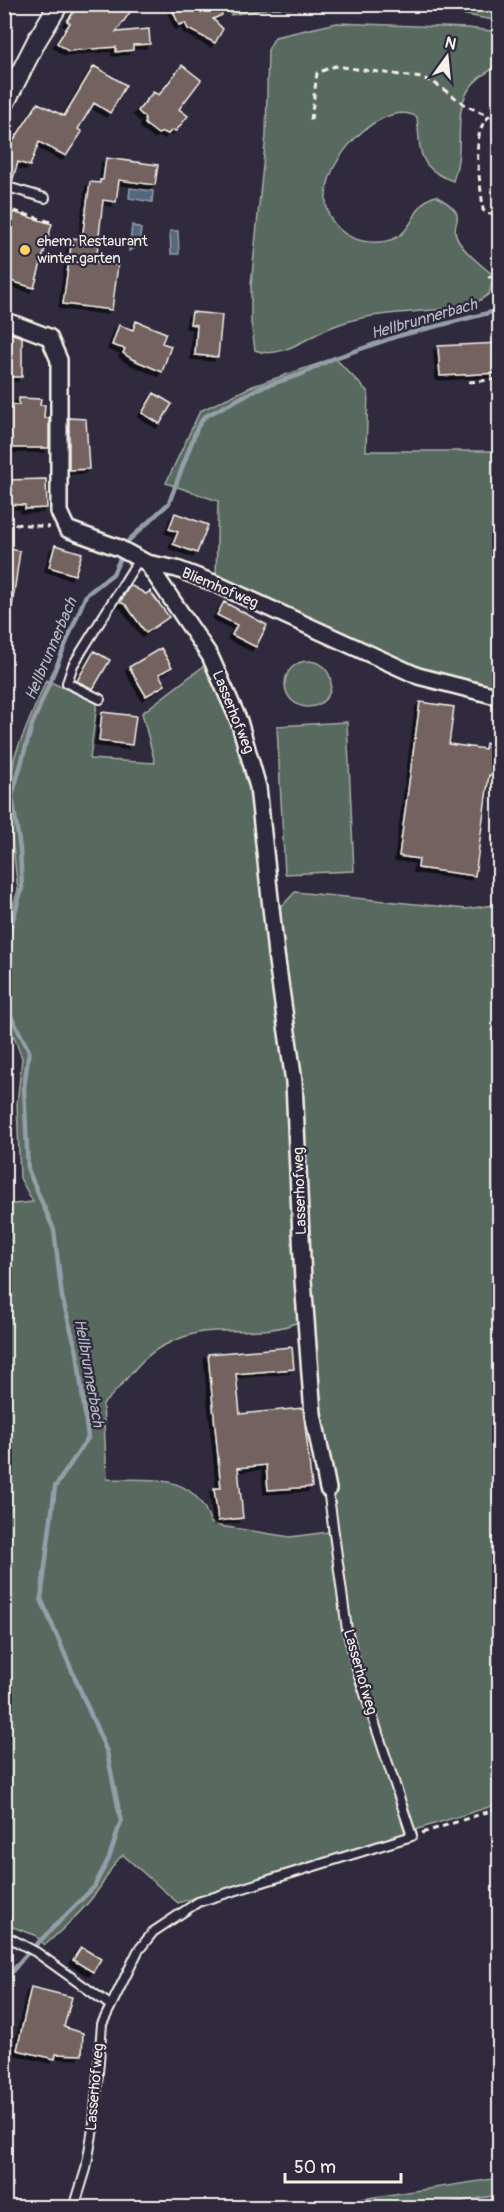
<svg xmlns="http://www.w3.org/2000/svg" width="504" height="2212" viewBox="0 0 504 2212" font-family="Pangolin,sans-serif">
  <defs>
    <filter id="shadow"><feDropShadow dx="-4" dy="4" stdDeviation="0" flood-color="#0009"/></filter>
  </defs>
  <rect width="100%" height="100%" fill="#2f2a3d"/>
  <filter id="ink" filterUnits="userSpaceOnUse"><feTurbulence type="fractalNoise" baseFrequency=".0167" numOctaves="2"/><feDisplacementMap in="SourceGraphic" scale="12" xChannelSelector="R" yChannelSelector="G"/><feConvolveMatrix kernelMatrix="1 2 1 2 8 2 1 2 1" color-interpolation-filters="sRGB"/></filter>
  <g filter="url(#ink)">
    <path fill="#586961" stroke="#a6ada4" stroke-width="1.5" fill-rule="evenodd" d="M227 5H499V21L440 10 271 8 231 15Z
      M337 23 468 28 499 32V66C440 92 470 136 453 181 416 167 421 152 417 117 379 94 296 183 337 227 349 239 363 243 379 242 418 240 409 202 436 196 476 219 445 220 459 242 467 255 483 266 494 276L489 294 473 305C427 314 375 309 332 327 308 336 280 361 255 350L251 322V285L266 135 268 50 275 37Z
      M335 358 368 392 366 451H499V693L408 667 216 577 218 501 166 483 200 411 253 386Z
      M285 684a23 23 0 1 1 46 0a23 23 0 1 1-46 0Z
      M209 662 252 768 269 908 281 907 295 892 466 909 493 905 499 909V1804L178 1903 123 1855C111 1864 107 1879 98 1890 83 1911 64 1928 45 1945L35 1935 4 1924V1205L33 1202 20 1178 17 1104 22 1058 5 1013V932L18 890 7 796 15 755 46 680 97 703 90 759 155 763 142 713ZM302 1320 326 1494 328 1532 290 1537 220 1526 211 1523C194 1471 152 1481 107 1479L103 1404C125 1385 139 1356 167 1344 177 1339 191 1334 202 1332 235 1328 272 1336 302 1320Z
      M347 722 354 871 285 874 277 726Z
      M499 2178V2195L426 2207H309Z"/>
    <path fill="#54667f" stroke="#949ea9" stroke-width="1.5" d="M130 188 153 191 152 202 129 198Z
      M132 225 141 229 139 246 129 251Z
      M170 231H178L179 254H171Z"/>
    <g fill="none" stroke-linecap="round" stroke-linejoin="round">
      <path stroke="#949ea9" stroke-width="4.5" d="M4 951 22 888 20 849 12 796 32 725 86 595 113 574 129 540 169 503 197 428 204 417 259 388 302 374 332 359 398 336 500 310
        M4 1003 29 1051 24 1087 28 1170 54 1230 62 1297 77 1352 88 1438 55 1487 41 1599 107 1752 121 1821 109 1858 94 1887 24 1957 4 1981"/>
    </g>
    <path fill="#736260" stroke="#f4f1e8" stroke-width="1.5" filter="url(#shadow)" d="M88 4H121L131 11 116 32 149 29 150 44 133 45V50L116 52V47L68 51 57 43 70 23 67 21 77 7 83 11Z
      M170 4H217L222 15 213 19 223 29 215 43 188 29 185 23 179 25Z
      M182 65 201 80 179 109 188 116 176 131 172 130 168 134 163 132 158 134 145 124V118L138 111 153 92 159 95Z
      M94 66 126 85 110 113 94 103 78 129 82 132 66 156 39 142 30 166 18 162 12 182 4 180V153L8 142 12 143 38 103 64 116Z
      M106 158 158 165 155 185 119 180 116 202 103 200 96 262 118 265 112 310 63 304 72 238 82 239 90 182 100 183V180H103Z
      M13 212 52 224 34 288 4 279V239Z
      M192 312 222 315 218 357 195 355 197 325 190 324Z
      M136 321 166 333 162 343 171 346 162 372 132 359 123 353 125 349 112 345 119 325 133 330Z
      M4 331 22 337V377H4Z
      M500 343V373L440 376 438 346Z
      M154 393 172 404 160 424 142 413Z
      M19 398 41 399 40 405H45L44 418H49V448H4V404L19 405Z
      M69 418 86 419 89 469 69 470Z
      M46 479 47 508 25 509V505L4 504V480Z
      M175 513 208 525 197 553 173 544 178 532 169 529Z
      M55 545 82 553 75 575 49 567Z
      M4 548 20 551 12 607 4 606Z
      M130 585 146 594 150 591 169 617 146 633 126 605 120 602Z
      M224 602 267 625 256 647 232 635 237 625 217 615Z
      M161 648 172 667 159 674 165 685 146 696 129 667Z
      M94 651 110 660 93 689 77 681Z
      M420 702 454 707 449 744 485 749 486 743 500 745 497 776 489 775 475 876 418 868 419 859 399 856Z
      M102 712 136 716 132 745 99 741Z
      M292 1347 294 1369 236 1374 240 1414 303 1408 312 1487 268 1490 266 1465 238 1468 243 1518 218 1521 214 1488H221L208 1354Z
      M81 1947 101 1959 93 1972 73 1960Z
      M31 1987 72 1997 64 2027 83 2033 82 2055 56 2054 55 2059 17 2050Z"/>
    <g fill="none" stroke-linecap="round" stroke-linejoin="round">
      <g stroke="#f4f1e8" stroke-width="12">
        <path id="service" d="M4 186 45 198
          M100 699 67 683 73 665 139 559
          M4 1935 36 1952 110 2005
          M74 2208 86 2169 94 2123 102 2024 138 1951 153 1932 198 1902 412 1836 359 1676 347 1630 328 1489"/>
      </g>
      <g stroke="#f4f1e8" stroke-width="20">
        <path id="minor" d="M4 320 49 337 59 360V512L67 529 119 548 147 563 177 569 214 583 418 676 500 697
          M147 563 210 656 239 721 258 787 276 954 294 1082 303 1280 313 1414 328 1489"/>
      </g>
      <g stroke="#f4f1e8" stroke-width="22">
        <path id="tertiary" d="M4 105 37 40 59 4"/>
      </g>
      <path stroke="#f4f1e8" stroke-width="3" stroke-dasharray="6 4.5" stroke-linecap="butt" d="M500 112C464 117 482 185 483 210L487 214 500 213
        M311 120 317 73 335 66 422 78 433 82 467 106 489 116
        M4 208 51 222
        M488 277 500 276
        M469 382 500 379
        M4 523 50 527
        M422 1833 500 1808"/>
      <use href="#service" stroke="#2f2a3d" stroke-width="8"/>
      <use href="#minor" stroke="#2f2a3d" stroke-width="15"/>
      <use href="#tertiary" stroke="#2f2a3d" stroke-width="18"/>
    </g>
  </g>
  <circle fill="#ffd166" stroke="#2f2a3d" stroke-width="2" cx="25" cy="250" r="6"/>
  <g text-anchor="middle" dominant-baseline="central" stroke-width="4.5" stroke-linejoin="round" paint-order="stroke">
    <g font-size="15" fill="#f4f1e8" stroke="#2f2a3d" text-anchor="start">
      <text x="37" y="241">ehem. Restaurant<tspan x="37" dy="17">winter.garten</tspan></text>
    </g>
    <g font-size="15" fill="#f4f1e8" stroke="#2f2a3d">
      <text transform="translate(220 588) rotate(23)">Bliemhofweg</text>
      <text transform="translate(233 712) rotate(68)">Lasserhofweg</text>
      <text transform="translate(300 1191) rotate(-92)">Lasserhofweg</text>
      <text transform="translate(360 1672) rotate(74)">Lasserhofweg</text>
      <text transform="translate(95 2087) rotate(-85)">Lasserhofweg</text>
    </g>
    <g font-size="16" font-style="italic" fill="#b4b9be" stroke="#2f2a3d">
      <text transform="translate(424 319) rotate(-16)">Hellbrunnerbach</text>
      <text transform="translate(51 649) rotate(-67)">Hellbrunnerbach</text>
      <text transform="translate(89 1373) rotate(80)">Hellbrunnerbach</text>
    </g>
  </g>
  <rect width="504" height="2212" fill="none" stroke="#2f2a3d" stroke-width="24"/>
  <rect x="12" y="12" width="480" height="2188" fill="none" stroke="#f4f1e8" stroke-width="2" filter="url(#ink)"/>
  <g transform="translate(447 57) rotate(15)" stroke="#2f2a3d" stroke-width="4.5" paint-order="stroke">
  <path d="M0-4.5L10 22L0 15L-10 22Z" fill="#f4f1e8"/>
  <text y="-9" font-size="16" font-weight="bold" text-anchor="middle" fill="#f4f1e8">N</text>
  </g>
  <path d="M285 2173v9h116v-9" fill="none" stroke="#f4f1e8" stroke-width="3"/>
  <text x="294" y="2173" font-size="18" fill="#f4f1e8" stroke="#2f2a3d" stroke-width="4.5" paint-order="stroke">50 m</text>
</svg>
